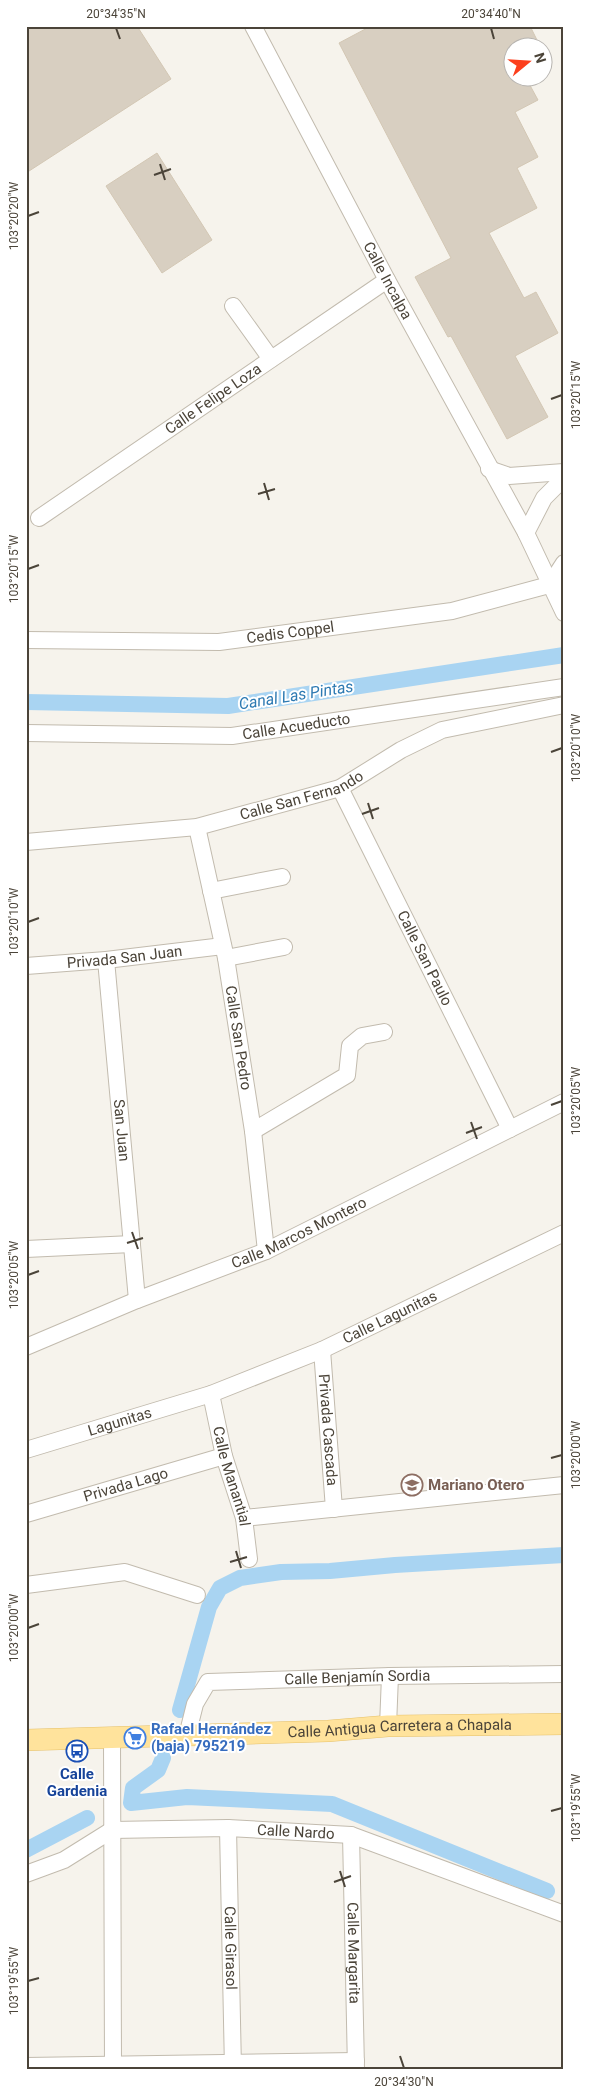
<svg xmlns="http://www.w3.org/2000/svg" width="590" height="2095" viewBox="0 0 590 2095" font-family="Roboto,sans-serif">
  <rect width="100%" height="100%" fill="#f6f3ec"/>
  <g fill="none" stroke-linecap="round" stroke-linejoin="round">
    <path stroke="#a9d4f2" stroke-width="16" d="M26 702 228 706 564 655
      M180 1710 209 1607 220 1588 240 1578 281 1572 330 1571 395 1565 564 1555
      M163 1758 158 1770 133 1788 131 1803 187 1797 332 1804 547 1891
      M26 1850 87 1818"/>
  </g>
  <path fill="#d8cfc1" stroke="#d3c7b4" d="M26 26H137L171 79 26 173Z
    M371 26H530L541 48H512V78H526L538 100 515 112 538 157 517 168 537 208 489 233 524 298 536 292 558 333 515 356 548 417 507 439 451 336 448 337 415 277 451 258 339 43Z
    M157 153 212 240 162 273 106 186Z"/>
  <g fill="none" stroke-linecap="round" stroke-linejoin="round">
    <g stroke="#c2bbae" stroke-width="18">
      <g id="minor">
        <path id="s1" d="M253 26 387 280 526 533 564 613"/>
        <path d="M233 306 271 359"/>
        <path d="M489 469 509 476 564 472"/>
        <path id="s2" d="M39 518 387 280"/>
        <path d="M526 533 544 498 564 478"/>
        <path d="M551 583 564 563"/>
        <path id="s3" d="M26 640 219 642 452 611 564 581"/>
        <path id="s4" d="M26 733 232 736 564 687"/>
        <path id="s5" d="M340 788 510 1129"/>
        <path id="s6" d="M197 827 226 958 253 1131 266 1251"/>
        <path id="s7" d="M26 842 197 827 340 788 401 750 442 730 564 705"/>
        <path d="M211 891 282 877"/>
        <path d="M226 958 284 947"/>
        <path id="s8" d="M106 960 137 1300"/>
        <path id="s9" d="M26 966 106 960 223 946"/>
        <path d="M253 1131 347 1075 350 1046 362 1036 384 1032"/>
        <path d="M26 1249 132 1244"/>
        <path id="s10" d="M26 1347 137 1300 266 1251 564 1102"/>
        <path id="s11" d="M322 1350 334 1509"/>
        <path id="s12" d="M211 1394 224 1456 244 1518 249 1559"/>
        <path id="s13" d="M26 1450 211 1394 322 1350 564 1233"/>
        <path id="s14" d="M26 1514 224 1456"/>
        <path d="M244 1518 564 1485"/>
        <path d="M26 1585 125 1572 197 1595"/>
        <path d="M388 1726 390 1676"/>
        <path id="s15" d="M187 1736 195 1704 208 1682 390 1676 564 1674"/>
        <path d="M112 1738 113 2069"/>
        <path id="s16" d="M228 1828 233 2069"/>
        <path id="s17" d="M351 1835 356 2069"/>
        <path id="s18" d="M26 1874 64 1860 112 1830 228 1828 351 1835 564 1914"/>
        <path d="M26 2066 356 2061"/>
      </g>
    </g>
    <g stroke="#e6c16a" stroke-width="22">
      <g id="major">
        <path id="s19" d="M26 1740 328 1731 388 1726 564 1724"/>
      </g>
    </g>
    <use href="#minor" stroke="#fff" stroke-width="16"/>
    <use href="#major" stroke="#ffe39c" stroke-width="21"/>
  </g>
  <path fill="none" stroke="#4b4439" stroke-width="2" d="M116 28 120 39M491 28 494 39M160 164 165 180M154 175 171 169M28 216 39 212M551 399 562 395M264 483 269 500M258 494 275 489M28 569 39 565M551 752 562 748M368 803 373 819M362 814 379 808M28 922 39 918M551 1105 562 1101M471 1122 477 1139M466 1133 482 1127M132 1232 138 1249M127 1243 143 1238M28 1275 39 1271M551 1458 562 1455M236 1551 241 1568M230 1562 247 1557M28 1628 39 1624M551 1811 562 1808M340 1871 345 1887M334 1882 351 1876M28 1981 39 1978M400 2056 404 2068"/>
  <defs>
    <g id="school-ring" transform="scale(1.125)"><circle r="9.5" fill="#fff" stroke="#8d6e63" stroke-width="1.5"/><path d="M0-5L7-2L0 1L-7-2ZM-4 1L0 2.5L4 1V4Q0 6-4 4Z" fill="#8d6e63"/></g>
    <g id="supermarket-ring" transform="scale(1.125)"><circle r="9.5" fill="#fff" stroke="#3f7fe0" stroke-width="1.5"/><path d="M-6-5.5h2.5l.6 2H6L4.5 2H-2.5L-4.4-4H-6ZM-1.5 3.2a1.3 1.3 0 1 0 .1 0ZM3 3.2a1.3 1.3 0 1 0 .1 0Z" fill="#3f7fe0"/></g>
    <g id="bus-ring" transform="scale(1.125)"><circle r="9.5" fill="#fff" stroke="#1a4fb4" stroke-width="1.5"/><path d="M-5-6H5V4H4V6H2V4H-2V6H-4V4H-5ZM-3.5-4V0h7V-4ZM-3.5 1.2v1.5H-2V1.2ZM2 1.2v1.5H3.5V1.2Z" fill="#1a4fb4"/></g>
  </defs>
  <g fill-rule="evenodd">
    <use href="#school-ring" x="412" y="1485"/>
    <use href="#supermarket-ring" x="135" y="1738"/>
    <use href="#bus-ring" x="77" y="1751"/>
  </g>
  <g text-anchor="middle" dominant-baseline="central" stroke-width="4" stroke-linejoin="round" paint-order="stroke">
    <g font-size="15" fill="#4b4439" stroke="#fff">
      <text stroke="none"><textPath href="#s1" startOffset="288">Calle Incalpa</textPath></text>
      <text stroke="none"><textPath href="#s2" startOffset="211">Calle Felipe Loza</textPath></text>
      <text stroke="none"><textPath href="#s3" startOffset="265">Cedis Coppel</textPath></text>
      <text stroke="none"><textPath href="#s4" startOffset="271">Calle Acueducto</textPath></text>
      <text stroke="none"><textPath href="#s7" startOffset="281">Calle San Fernando</textPath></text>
      <text stroke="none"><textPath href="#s9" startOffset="99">Privada San Juan</textPath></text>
      <text stroke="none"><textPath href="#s5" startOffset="190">Calle San Paulo</textPath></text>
      <text stroke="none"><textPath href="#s6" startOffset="215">Calle San Pedro</textPath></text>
      <text stroke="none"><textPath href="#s8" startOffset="171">San Juan</textPath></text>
      <text stroke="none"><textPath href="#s10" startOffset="296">Calle Marcos Montero</textPath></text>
      <text stroke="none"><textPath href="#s13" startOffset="388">Calle Lagunitas</textPath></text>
      <text stroke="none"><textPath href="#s13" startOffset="98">Lagunitas</textPath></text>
      <text stroke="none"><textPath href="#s11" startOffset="80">Privada Cascada</textPath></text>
      <text stroke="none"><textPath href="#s12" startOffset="85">Calle Manantial</textPath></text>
      <text stroke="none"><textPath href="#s14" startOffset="104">Privada Lago</textPath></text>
      <text stroke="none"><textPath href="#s15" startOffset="208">Calle Benjamín Sordia</textPath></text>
      <text stroke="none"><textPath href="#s19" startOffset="374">Calle Antigua Carretera a Chapala</textPath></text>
      <text stroke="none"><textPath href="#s18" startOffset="281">Calle Nardo</textPath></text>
      <text stroke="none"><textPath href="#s16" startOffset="120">Calle Girasol</textPath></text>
      <text stroke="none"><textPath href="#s17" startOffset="118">Calle Margarita</textPath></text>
    </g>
    <g font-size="15" font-weight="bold" fill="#785e54" stroke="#fff" text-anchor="start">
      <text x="428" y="1485">Mariano Otero</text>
    </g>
    <g font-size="15" font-weight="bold" fill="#366cbe" stroke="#fff" text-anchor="start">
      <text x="151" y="1729">Rafael Hernández<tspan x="151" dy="17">(baja) 795219</tspan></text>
    </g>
    <g font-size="15" font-weight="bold" fill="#164399" stroke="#fff">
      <text x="77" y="1774">Calle<tspan x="77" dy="17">Gardenia</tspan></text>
    </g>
    <g font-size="16" font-style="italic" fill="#2e7ab2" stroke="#fff">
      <text transform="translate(296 695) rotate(-9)">Canal Las Pintas</text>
    </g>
  </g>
  <rect width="590" height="2095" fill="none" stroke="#ffffff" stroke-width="55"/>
  <g transform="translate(528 62) rotate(72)"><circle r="24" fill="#ffffff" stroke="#b7b4b0"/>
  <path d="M0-4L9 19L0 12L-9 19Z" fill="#fc3f1d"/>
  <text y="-8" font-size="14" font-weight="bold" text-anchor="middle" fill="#4b4439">N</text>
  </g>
  <rect x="28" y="28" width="534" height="2040" fill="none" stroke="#4b4439" stroke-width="2"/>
  <g font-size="12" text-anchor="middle" fill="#4b4439">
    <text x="116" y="18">20°34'35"N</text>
    <text x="491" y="18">20°34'40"N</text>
    <text transform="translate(14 216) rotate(-90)" y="4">103°20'20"W</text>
    <text transform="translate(576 395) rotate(-90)" y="4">103°20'15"W</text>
    <text transform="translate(14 569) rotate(-90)" y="4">103°20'15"W</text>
    <text transform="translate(576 748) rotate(-90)" y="4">103°20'10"W</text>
    <text transform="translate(14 922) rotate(-90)" y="4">103°20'10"W</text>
    <text transform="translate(576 1101) rotate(-90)" y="4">103°20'05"W</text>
    <text transform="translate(14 1275) rotate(-90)" y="4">103°20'05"W</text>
    <text transform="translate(576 1455) rotate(-90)" y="4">103°20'00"W</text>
    <text transform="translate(14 1628) rotate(-90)" y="4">103°20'00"W</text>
    <text transform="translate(576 1808) rotate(-90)" y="4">103°19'55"W</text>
    <text transform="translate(14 1981) rotate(-90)" y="4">103°19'55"W</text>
    <text x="404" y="2086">20°34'30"N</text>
  </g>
</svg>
